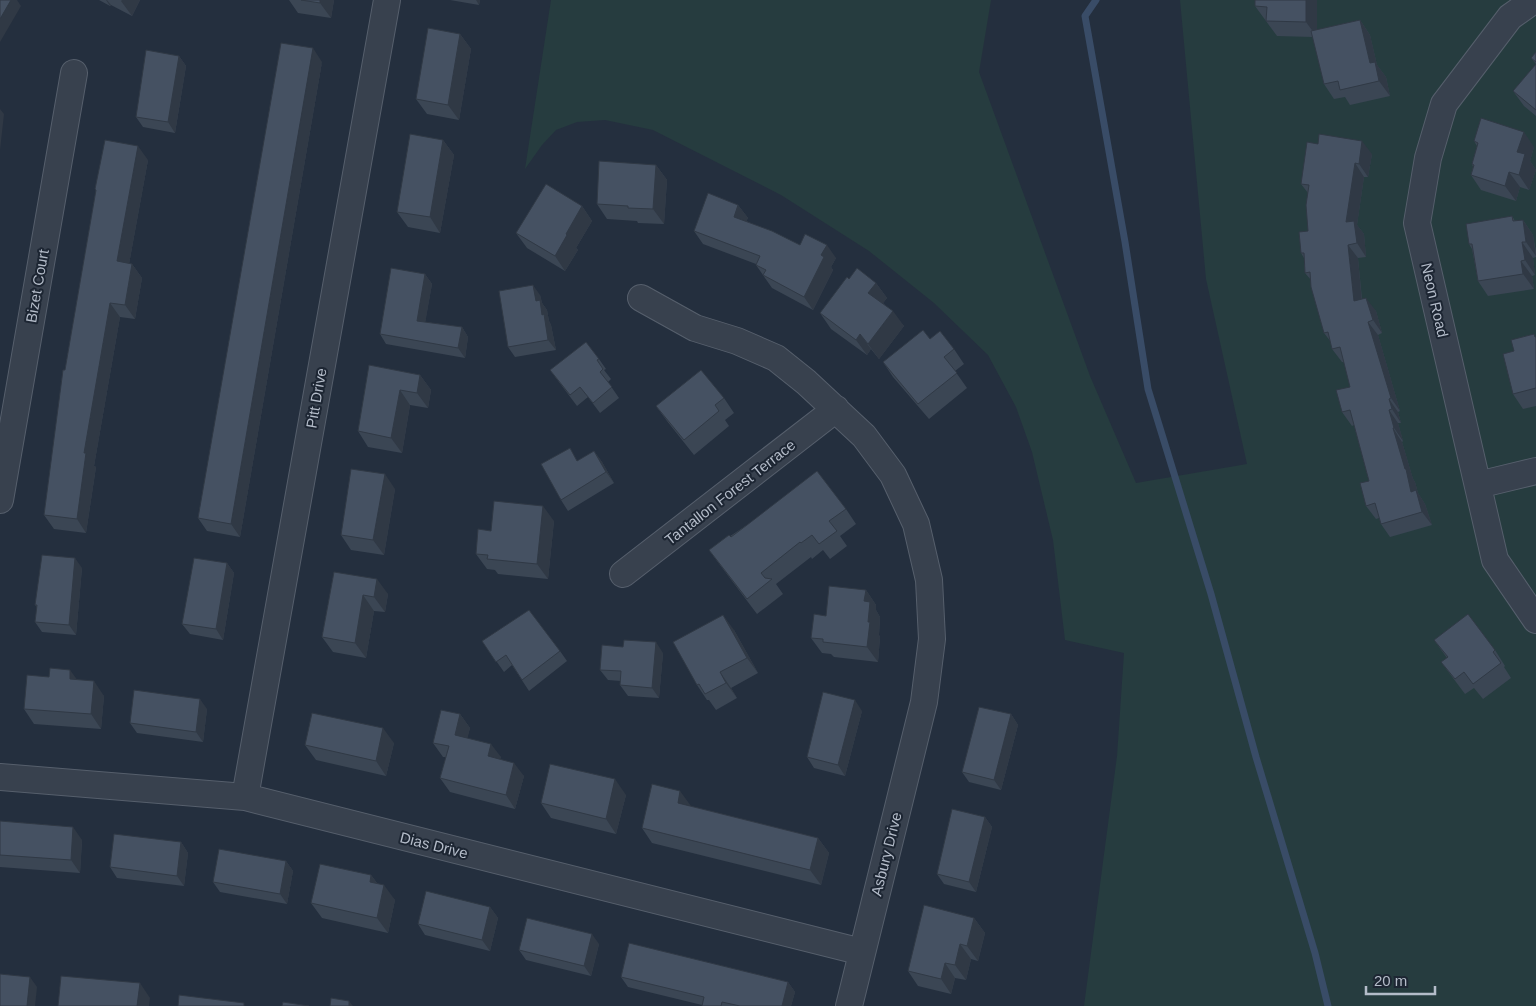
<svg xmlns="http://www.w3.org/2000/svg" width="1536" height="1006" viewBox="0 0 1536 1006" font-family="Helvetica,sans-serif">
  <rect width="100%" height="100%" fill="#242f3e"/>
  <path fill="#263c3f" d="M551 0H991L979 72 1090 376 1136 483 1247 464 1206 279 1180 0H1536V1006H1084L1117 756 1124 653 1065 640 1053 540 1032 452 1016 407 988 355 934 303 869 251 781 195 653 130 605 120 577 122 556 130 542 145 525 169Z"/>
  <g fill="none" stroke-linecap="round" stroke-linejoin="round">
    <path stroke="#394c67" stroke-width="7" d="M1096 0 1085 16 1125 242 1148 389 1211 594 1256 757 1315 953 1328 1006"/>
    <g stroke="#565f6c" stroke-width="28">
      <path id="street" d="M1534 0 1510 17 1444 104 1428 158 1417 223 1495 560 1536 620
        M641 298 695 328 737 341 776 358 806 382 864 436 893 475 916 524 929 580 932 639 924 702 849 1006
        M1478 485 1536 471
        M0 500 74 73
        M623 574 836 409
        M0 777 245 797 862 952
        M245 797 387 0"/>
    </g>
    <use href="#street" stroke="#38414e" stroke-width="26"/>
  </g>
  <path fill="#3b4654" d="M99 0H140L132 16 111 5 110 6Z
    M289 0H334L331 18 298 13Z
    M450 0H480L479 5Z
    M1317 0V30L1360 20 1370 35 1377 65 1386 77 1390 96 1350 105 1345 97 1334 99 1324 84 1313 37 1277 36 1255 6Z
    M460 34 471 49 459 120 427 114 416 99Z
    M1536 52V116L1524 106 1513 91 1536 64 1531 58Z
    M179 56 186 66 175 133 143 127 136 117Z
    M322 62 240 537 207 531 198 518Z
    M443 140 454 155 440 233 408 227 397 212Z
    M1474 141 1534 147 1530 161 1536 170 1529 190 1520 187 1516 201 1481 190 1471 175 1473 167 1472 164 1477 146Z
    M1372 154 1368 177H1364L1357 225 1364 234 1366 257 1358 258 1362 299 1376 311 1382 333 1378 335 1400 411 1398 412 1401 423H1398L1403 441 1402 442 1413 479 1415 482 1418 493 1425 504 1432 525 1390 537 1381 524 1379 518 1376 519 1366 506 1369 481 1354 425 1352 426 1342 412 1350 387 1344 362H1342L1332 349 1331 342 1324 333 1311 280 1305 273 1304 258 1301 253 1308 231V193L1301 184Z
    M148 160 129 264H132L142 278 135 319 120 317 94 466 96 467 86 533 54 529 44 515 65 370 96 191 95 189Z
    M656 165 667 180 664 224 638 223 637 221 607 219 597 204Z
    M738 205 748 218 746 221 800 245 836 258 831 267 833 270 813 310 772 288 756 265V264L703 244 694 231Z
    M582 206 592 221 576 248 578 250 565 271 527 248 516 233Z
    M1512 216 1515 221 1523 220 1533 235 1536 252V257L1533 258 1535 275 1532 276 1534 289 1488 296 1478 281 1472 249 1469 244Z
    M425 274 432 284 425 322 462 327 468 337 465 358 386 344 380 334Z
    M849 279 876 283 887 298 883 303 904 326 879 359 871 349 867 355 831 329 820 313Z
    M540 295 542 303 547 310 549 321 551 325 556 350 515 357 508 347Z
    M1536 337V406L1523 409 1513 394 1514 351Z
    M930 339 954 349 964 364 955 371 967 388 929 419 893 377 883 362Z
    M599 359 606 369 604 370 611 379 608 382 619 398 600 413 588 397 577 406 550 370Z
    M369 365 420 375 431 390 428 408 410 405 402 453 368 447 358 431Z
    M724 398 734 413 725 420 729 426 694 455 667 421 656 406Z
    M594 451 602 462 614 483 568 511 561 500 578 461Z
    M395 489 384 555 351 550 341 535Z
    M846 509 856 524 840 536 847 546 830 559 823 550 812 559 811 557 776 584 783 594 757 614 720 565 709 550 747 525Z
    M554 521 548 579 498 574 495 570 487 569 476 554 491 531Z
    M227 563 234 573 223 640 190 634 182 624Z
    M82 568 76 635 42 632 35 622 37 607 35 605Z
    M334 572 388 594 385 612 374 611 366 658 333 652 322 637Z
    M866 590 876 605V610L880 617 879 635 880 637 878 662 834 657 831 654 822 653 811 638 826 616Z
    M734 630 758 673 731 688 737 698 716 710 709 700H707L697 685Z
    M1434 640 1495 650 1505 666 1504 667 1511 678 1483 699 1474 688 1465 694 1441 662 1447 658Z
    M482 641 560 651 567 661 529 691 512 665 504 672Z
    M663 653 659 698 628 696 620 685 621 681 608 680 600 670Z
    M49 677 77 679 104 696 101 729 34 724 24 709Z
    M207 709 203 742 137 733 130 723Z
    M862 711 845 776 814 768 807 757Z
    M460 714 470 728 467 738 501 757 500 759 524 776 515 809 450 792 440 778 446 757H443L433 743Z
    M1011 714 1018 725 1001 790 969 782 962 772Z
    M394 743 386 776 316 760 305 745Z
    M626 795 616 834 551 818 541 803Z
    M690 806 818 838 829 853 821 885 652 843 642 828Z
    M985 817 992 827 976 892 944 884 937 874Z
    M0 821 82 840 80 873 0 867Z
    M181 842 188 853 184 886 117 878 110 867Z
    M286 861 293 871 287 904 220 892 213 882Z
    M371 875 377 883 395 900 388 933 322 918 311 903Z
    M490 907 498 918 490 951 425 935 418 924Z
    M974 918 985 933 978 961 971 959 966 980 955 978 951 994 918 986 908 971Z
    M599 944 591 976 526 960 519 950Z
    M621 977 788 982 795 992 791 1006H702V1005L628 987Z"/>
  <path fill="#303945" d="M11 0H17L21 6 0 42V19Z
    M106 0H107L111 5 110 6Z
    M122 0H140L132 16 121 1Z
    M320 0H334L331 18 320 3Z
    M476 0H480L479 5Z
    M1306 0H1317V37L1306 22Z
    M1360 20 1370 35 1377 65 1386 77 1390 96 1379 81 1370 63Z
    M460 34 471 49 459 120 448 105Z
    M313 48 322 62 240 537 231 524Z
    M179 56 186 66 175 133 168 122Z
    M0 109 4 114 0 150Z
    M1524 132 1534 147 1530 161 1536 170 1529 190 1519 175 1517 152Z
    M443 140 454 155 440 233 430 217Z
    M1362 141 1372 154 1368 177 1359 164Z
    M138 146 148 160 127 275 117 261Z
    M1355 163 1364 177 1357 225 1364 234 1366 257 1357 243 1346 222Z
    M656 165 667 180 664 224 653 209Z
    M1509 172 1520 187 1516 201 1505 186Z
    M738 205 748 218 743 229 734 217Z
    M582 206 592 221 576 248 578 250 565 271 555 256 566 234Z
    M1523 220 1533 235 1536 256 1526 242Z
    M1522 242 1533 258 1535 275 1525 260Z
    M827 245 836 258 831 267 833 270 813 310 804 297 821 255Z
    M1348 245 1358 258 1363 315 1354 301Z
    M1521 261 1532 276 1534 289 1523 274Z
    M132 264 142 278 135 319 125 305Z
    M425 274 432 284 424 330 417 321Z
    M876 283 887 298 879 308 868 293Z
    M533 285 540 295 542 303 547 310 549 321 551 325 556 350 548 340 536 301Z
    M1366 298 1376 311 1382 333 1373 320Z
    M110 303 120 317 94 466 96 467 86 533 77 519 84 453Z
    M893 311 904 326 879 359 868 344Z
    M1368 322 1378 335 1400 411 1391 398Z
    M462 327 468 337 465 358 458 348Z
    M860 334 871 349 867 355 856 340Z
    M420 375 431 390 428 408 417 393Z
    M400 390 410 405 402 453 391 438Z
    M1389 399 1398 412 1401 423 1392 409Z
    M1389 410 1398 423 1403 441 1394 428Z
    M1393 428 1402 442 1413 479 1415 482 1418 493 1425 504 1432 525 1422 512 1411 492Z
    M594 451 602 462 614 483 606 472Z
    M385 474 395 489 384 555 373 540Z
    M543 506 554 521 548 579 537 564Z
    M75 558 82 568 76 635 69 625Z
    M227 563 234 573 223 640 216 629Z
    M377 579 388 594 385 612 374 597Z
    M866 590 876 605V610L880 617 879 635 880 637 878 662 867 647 868 622 864 601Z
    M363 595 374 611 366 658 355 643Z
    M723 615 734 630 758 673 747 658Z
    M656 642 663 653 659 698 652 688Z
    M70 670 81 685 70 679Z
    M720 672 731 688 737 698 726 683Z
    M94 681 104 696 101 729 91 714Z
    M200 699 207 709 203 742 196 732Z
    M855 700 862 711 845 776 838 765Z
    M460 714 470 728 465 748 455 735Z
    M1011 714 1018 725 1001 790 994 780Z
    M383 728 394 743 386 776 376 761Z
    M491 744 501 757 497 770 488 756Z
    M514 763 524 776 515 809 506 795Z
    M615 779 626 795 616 834 606 819Z
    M680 791 691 806 678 803Z
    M985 817 992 827 976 892 969 882Z
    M73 827 82 840 80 873 71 860Z
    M818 838 829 853 821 885 810 870Z
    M181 842 188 853 184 886 177 876Z
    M286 861 293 871 287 904 280 894Z
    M371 875 382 890 370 882Z
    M384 885 395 900 388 933 377 918Z
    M490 907 498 918 490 951 482 940Z
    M974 918 985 933 978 961 967 946Z
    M592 934 599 944 591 976 584 966Z
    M960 944 971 959 966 980 955 965Z
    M945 963 955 978 951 994 941 979Z
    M30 977 37 987 35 1006H27Z
    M788 982 795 992 791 1006H782Z
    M140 983 150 998 149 1006H137Z
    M349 1001 353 1006H349Z"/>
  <path fill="#455162" stroke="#303945" d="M0 0H11L0 19Z
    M301 0H320V3Z
    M1255 0H1306V22L1266 21 1267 7 1255 6Z
    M1360 20 1370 63 1375 62 1379 81 1340 90 1338 81 1324 84 1311 31Z
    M428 28 460 34 448 105 416 99Z
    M281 43 313 48 231 524 198 518Z
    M146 50 179 56 168 122 136 117Z
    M1536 52V62L1531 58Z
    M1536 64V110L1513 91Z
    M1481 118 1524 132 1517 152 1525 154 1519 175 1509 172 1505 186 1471 175 1474 165 1472 164 1478 143 1474 141Z
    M410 134 443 140 430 217 397 212Z
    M1319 134 1362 141 1359 164 1355 163 1346 222 1354 221 1357 243 1348 245 1354 301 1366 298 1373 320 1368 322 1391 398 1389 399 1392 409 1389 410 1394 428H1393L1405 469H1406L1411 492 1416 490 1422 512 1381 524 1375 503 1366 506 1360 483 1369 481 1350 410 1342 412 1336 390 1350 387 1340 347 1332 349 1328 332 1324 333 1311 287 1310 272 1305 273 1304 253H1301L1299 232 1308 231 1306 205 1309 185 1301 184 1307 142 1318 144Z
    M105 140 138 146 117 261 132 264 125 305 110 303 84 453H86L77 519 44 515 63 370H65L72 329 96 190 95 189Z
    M599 161 656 165 653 209 628 208V206L597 204Z
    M546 184 582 206 566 234 567 235 555 256 516 233Z
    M708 193 738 205 734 217 772 231 800 245 805 234 827 245 821 255 824 257 804 297 763 275 766 270 756 265 760 256 694 231Z
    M1512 216 1513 221 1523 220 1526 242H1522L1525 260 1521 261 1523 274 1478 281 1472 244H1469L1466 224Z
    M391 268 425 274 417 321 462 327 458 348 380 334Z
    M857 268 876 283 868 293 893 311 868 344 860 334 856 340 820 313 847 277 849 279Z
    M533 285 536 301 540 300 542 315 544 314 548 340 508 347 499 291Z
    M923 330 930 339 940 331 954 349 944 357 957 373 918 404 883 362Z
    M1534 334 1535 337H1536V388L1513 394 1503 354 1514 351 1511 340Z
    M586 342 599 359 597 360 603 369 600 372 612 387 593 403 580 387 570 395 550 370Z
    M369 365 420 375 417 393 400 390 391 438 358 431Z
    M701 370 724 398 715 405 719 411 684 440 656 406Z
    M570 448 577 461 594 451 606 472 561 500 541 464Z
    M351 469 385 474 373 540 341 535Z
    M817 471 846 509 829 521 837 531 819 544 812 535 801 543 800 542 761 573 765 578 772 579 747 599 709 550 729 535 731 537 747 525Z
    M494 501 543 506 537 564 487 559 488 555 476 554 478 529 491 531Z
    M42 555 75 558 69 625 35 622 37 605H35Z
    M194 558 227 563 216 629 182 624Z
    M334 572 377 579 374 597 363 595 355 643 322 637Z
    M829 586 866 590 864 601 870 602 868 622H870L867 647 823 642V639L811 638 814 614 826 616Z
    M529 610 560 651 522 680 506 655 496 662 482 641Z
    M1468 614 1495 650 1493 652 1501 663 1473 684 1464 672 1455 679 1441 662 1448 657 1434 640Z
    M723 615 747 658 720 672 726 683 705 694 699 684 697 685 673 642Z
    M624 640 656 642 652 688 620 685 621 671 600 670 602 645 623 647Z
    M50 668 70 670V679L94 681 91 714 24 709 27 675 49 677Z
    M134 690 200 699 196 732 130 723Z
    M823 692 855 700 838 765 807 757Z
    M979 707 1011 714 994 780 962 772Z
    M441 710 460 714 455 735 491 744 488 756 514 763 506 795 440 778 449 746 433 743Z
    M312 713 383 728 376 761 305 745Z
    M550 764 615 779 606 819 541 803Z
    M652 784 680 791 678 803 818 838 810 870 642 828Z
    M952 809 985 817 969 882 937 874Z
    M0 821 73 827 71 860 0 855Z
    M114 834 181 842 177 876 110 867Z
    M219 849 286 861 280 894 213 882Z
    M320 864 371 875 370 882 384 885 377 918 311 903Z
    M426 891 490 907 482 940 418 924Z
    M924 905 974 918 967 946 960 944 955 965 945 963 941 979 908 971Z
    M527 918 592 934 584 966 519 950Z
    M629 943 788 982 782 1006H740L722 1002 721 1006H702L704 997 621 977Z
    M0 974 30 977 27 1006H0Z
    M61 976 140 983 137 1006H58Z
    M179 995 244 1003V1006H178Z
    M331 998 349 1001V1006H330Z
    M283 1002 309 1006H282Z"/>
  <g text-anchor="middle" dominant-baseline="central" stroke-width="4" stroke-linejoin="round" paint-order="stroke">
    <g font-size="15" fill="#b4bcc9" stroke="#1d2633">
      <text transform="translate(37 286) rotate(-80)">Bizet Court</text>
      <text transform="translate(1435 300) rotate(77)">Neon Road</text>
      <text transform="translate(316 398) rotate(-80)">Pitt Drive</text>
      <text transform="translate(730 492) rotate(-38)">Tantallon Forest Terrace</text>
      <text transform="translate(434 845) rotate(14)">Dias Drive</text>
      <text transform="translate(886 854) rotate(-76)">Asbury Drive</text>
    </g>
  </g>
  <path d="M1366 986v8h69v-8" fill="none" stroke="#b4bcc9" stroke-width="2.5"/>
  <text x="1374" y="986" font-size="15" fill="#b4bcc9" stroke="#1d2633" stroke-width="4" paint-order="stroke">20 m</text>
</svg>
